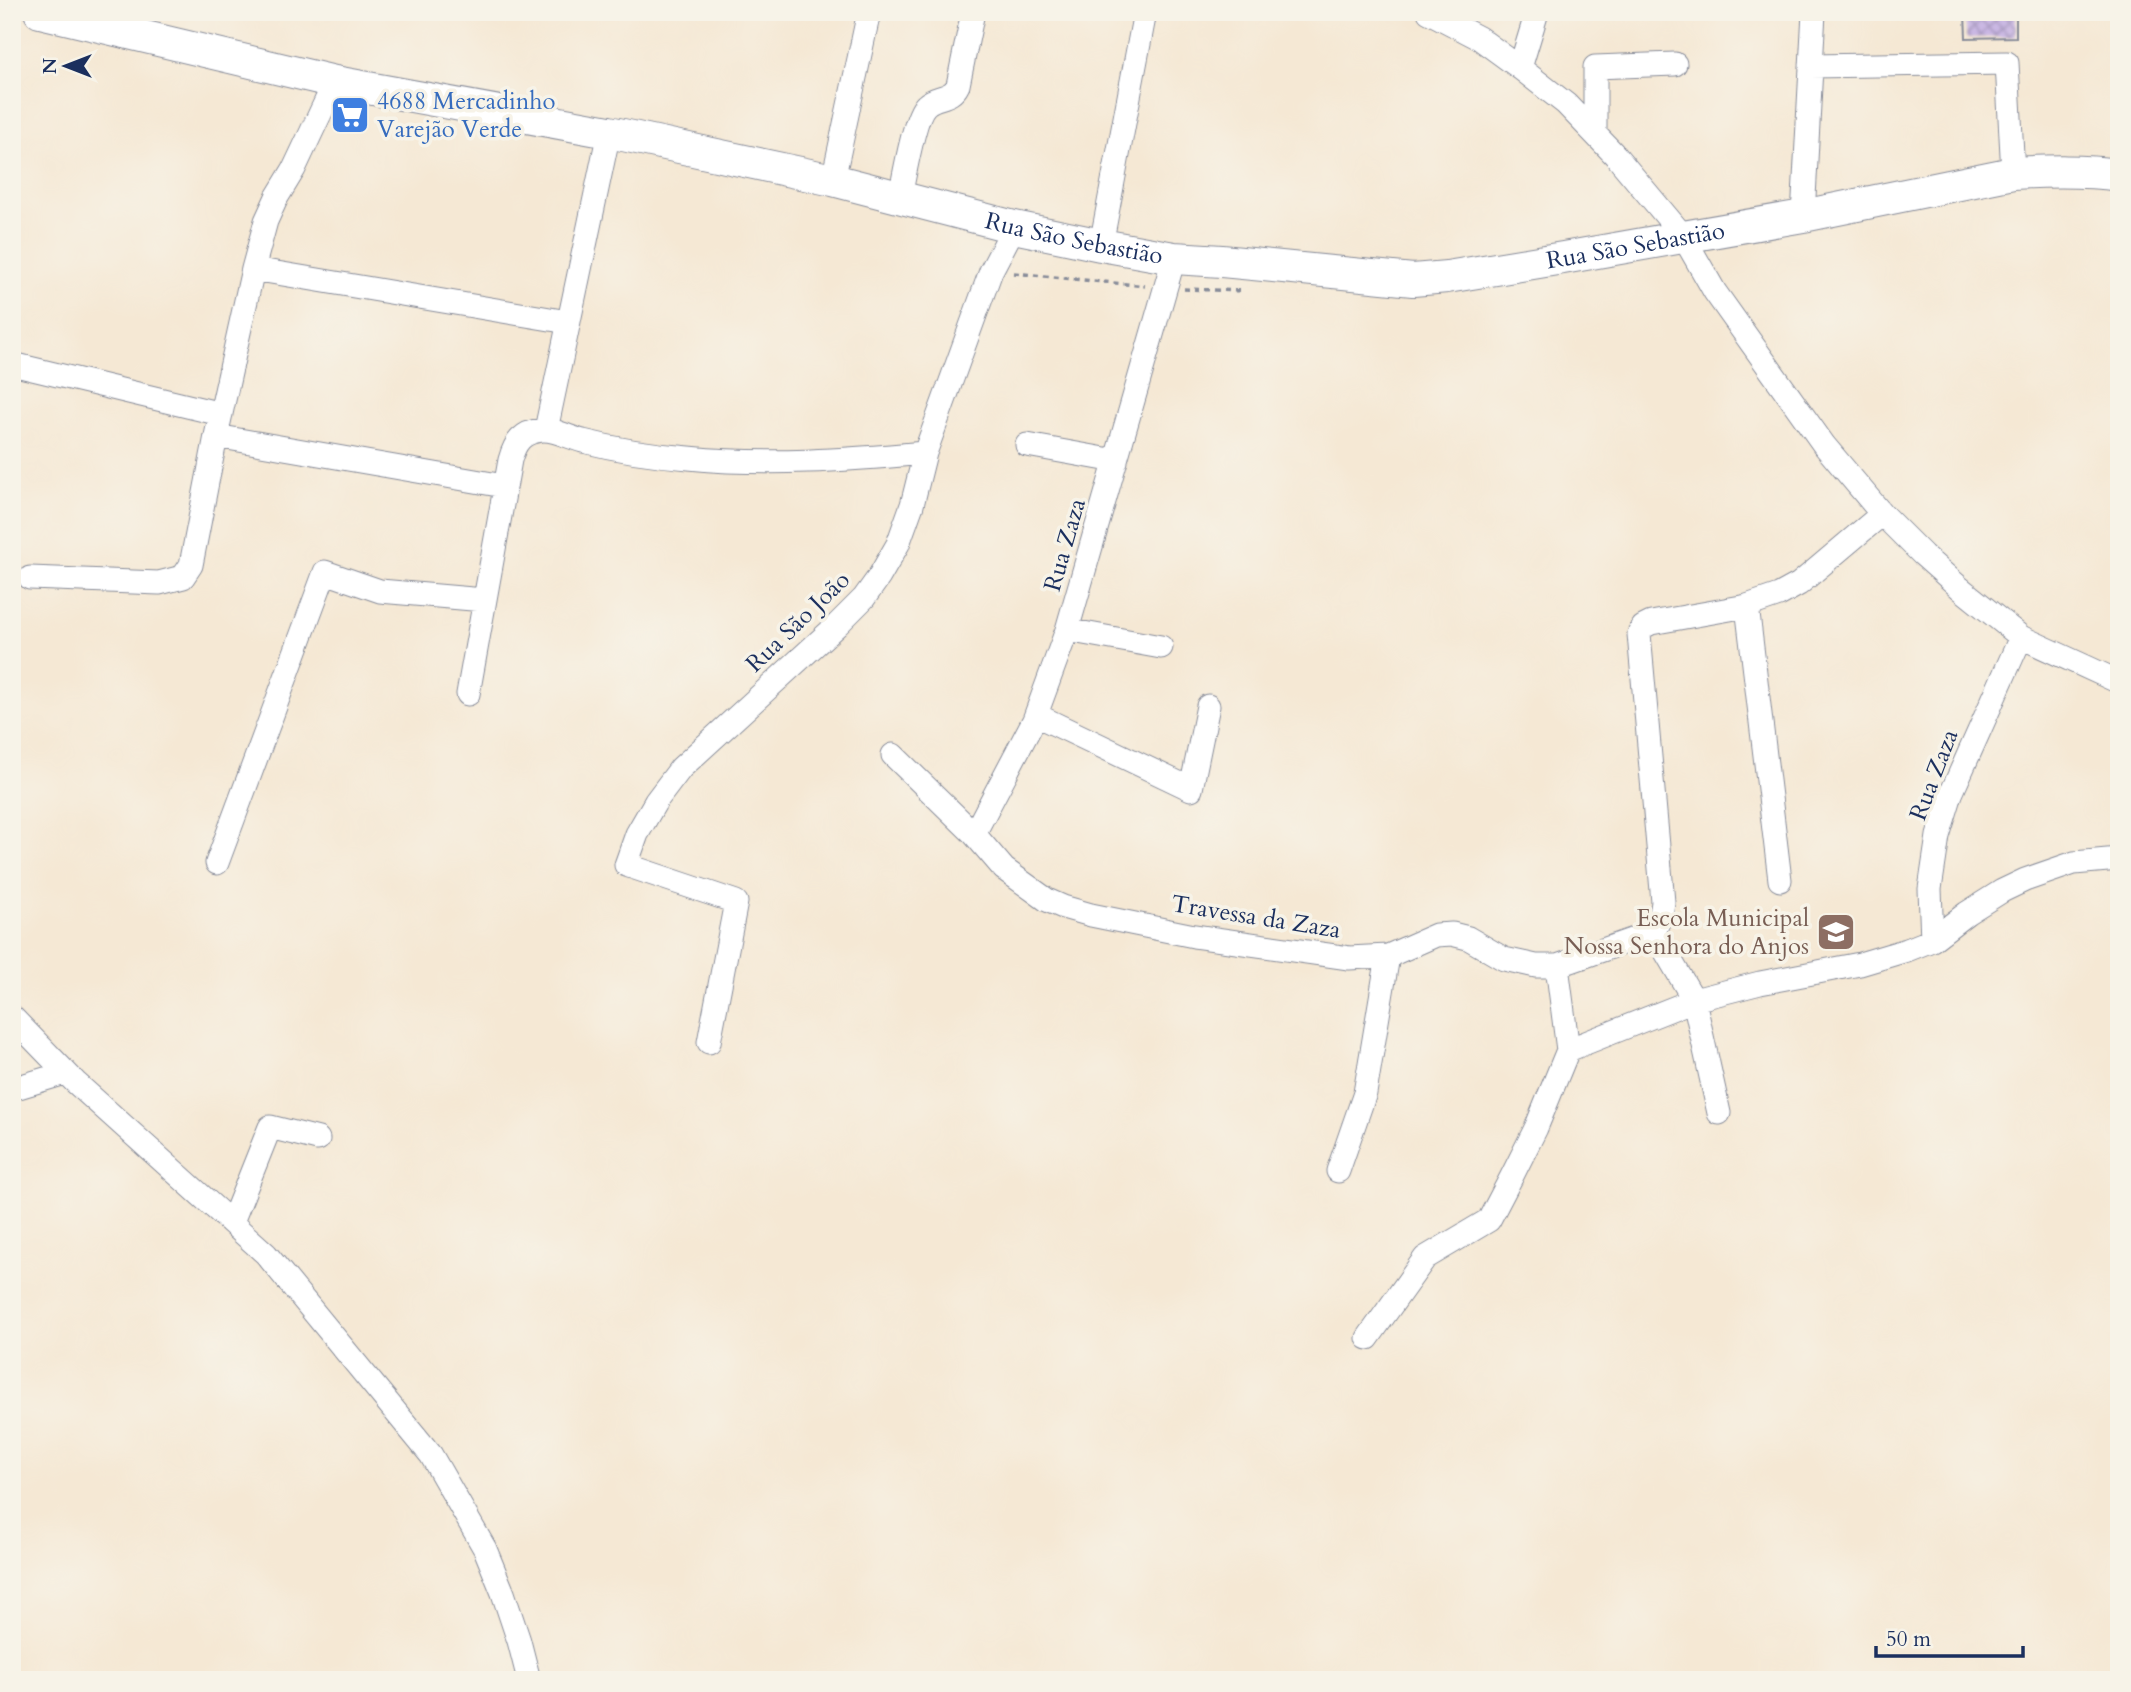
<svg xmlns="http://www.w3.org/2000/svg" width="2131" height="1692" viewBox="0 0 2131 1692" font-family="Cardo,serif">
  <defs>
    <pattern id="building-cross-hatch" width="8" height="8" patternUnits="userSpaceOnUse" patternTransform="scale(1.75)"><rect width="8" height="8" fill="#c6b2e3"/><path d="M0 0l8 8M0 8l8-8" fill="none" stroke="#a091bb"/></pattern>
  </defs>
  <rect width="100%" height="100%" fill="#f7f3e8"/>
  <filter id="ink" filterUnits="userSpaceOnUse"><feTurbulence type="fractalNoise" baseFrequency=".0143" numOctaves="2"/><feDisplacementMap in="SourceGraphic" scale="14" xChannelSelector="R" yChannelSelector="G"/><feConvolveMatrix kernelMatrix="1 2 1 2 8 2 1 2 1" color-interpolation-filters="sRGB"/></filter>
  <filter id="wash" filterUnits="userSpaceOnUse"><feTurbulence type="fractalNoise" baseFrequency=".00686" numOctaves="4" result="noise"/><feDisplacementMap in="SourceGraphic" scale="28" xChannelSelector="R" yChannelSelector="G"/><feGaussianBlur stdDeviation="1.57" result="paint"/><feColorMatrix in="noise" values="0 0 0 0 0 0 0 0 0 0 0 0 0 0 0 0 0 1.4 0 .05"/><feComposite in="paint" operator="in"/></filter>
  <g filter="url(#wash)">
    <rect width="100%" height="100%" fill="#f5e8d4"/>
    <g id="blocks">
      <path fill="url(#building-cross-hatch)" d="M1965 12H2016V37L1966 38Z"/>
    </g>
  </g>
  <g filter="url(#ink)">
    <use href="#blocks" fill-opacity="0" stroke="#888c99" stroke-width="2"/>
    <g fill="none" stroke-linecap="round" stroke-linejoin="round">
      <g stroke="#888c99" stroke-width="25">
        <path id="street" d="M1429 12 1479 38 1520 68 1566 104 1616 156 1683 236 1715 292 1824 445 1882 514 1923 555 1960 588 2021 637 2119 682
          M1811 66 2007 63 2013 173
          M1520 68 1537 12
          M1595 134V67L1675 64
          M833 180 869 12
          M900 197C904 178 914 116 926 105 936 95 951 100 958 85L973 12
          M1803 216 1814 12
          M1101 245 1145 12
          M253 269 568 322
          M12 364 221 414
          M546 430 609 132
          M216 436 504 486
          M1027 445 1116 461
          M30 578 159 583 183 577 191 565 216 436 253 269 266 221 277 197 294 169 335 82
          M1747 606 1780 880
          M1067 630 1161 647
          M468 694 510 460C515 442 522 432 542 430 555 429 570 438 583 441 618 450 653 455 689 458 767 466 847 460 925 453
          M1036 715 1191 789 1208 706
          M893 755 974 834 1004 869 1047 900 1063 907 1091 915 1194 936 1349 958 1388 956 1436 935 1452 934 1468 938 1504 959 1536 966H1557L1654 932
          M974 834 1034 720 1067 630 1174 258
          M217 863 325 572 380 591 484 600
          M1654 932 1661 915 1663 902 1639 634 1643 627 1651 623 1747 606 1779 595 1799 584 1882 514
          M1654 932 1694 1000 1719 1113
          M1932 940 1930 889 1938 836 1951 794 2021 637
          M12 1017 75 1082 266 1254 431 1455 485 1549 503 1593 519 1641 529 1680
          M709 1042 736 902 626 865 637 834 656 801 681 768 837 625 864 598 879 577 898 544 912 505 925 453 991 271 1014 227
          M1568 1050 1694 1000 1760 983 1860 964 1907 950 1932 940 1967 913 2002 891 2025 880 2074 863 2119 859
          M12 1089 65 1073
          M1338 1171 1365 1093 1388 956
          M232 1222 270 1127 318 1139
          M1368 1338 1425 1258 1489 1220 1512 1176 1536 1128 1568 1050 1557 966"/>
      </g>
      <g stroke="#888c99" stroke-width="34">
        <g id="secondary">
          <path id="s1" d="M40 12 335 82 609 132 833 180 1014 227 1101 245 1174 258 1222 261 1413 280 1447 277 1563 258 1803 216 2013 173C2049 171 2083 170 2119 175"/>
        </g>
      </g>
      <path stroke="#888c99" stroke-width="3.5" stroke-dasharray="5 5" stroke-linecap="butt" d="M1014 273 1145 286
        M1184 289 1243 291"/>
      <use href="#street" stroke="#fff" stroke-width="23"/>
      <use href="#secondary" stroke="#fff" stroke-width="32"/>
    </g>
  </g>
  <defs>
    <g id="supermarket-square" transform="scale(2.0125)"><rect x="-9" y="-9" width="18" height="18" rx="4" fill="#3f7fe0" stroke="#f7f3e8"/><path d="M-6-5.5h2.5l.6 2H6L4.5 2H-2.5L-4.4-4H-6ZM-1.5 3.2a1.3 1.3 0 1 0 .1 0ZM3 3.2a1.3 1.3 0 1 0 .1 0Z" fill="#fff"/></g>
    <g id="school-square" transform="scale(2.0125)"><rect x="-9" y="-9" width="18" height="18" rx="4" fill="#8d6e63" stroke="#f7f3e8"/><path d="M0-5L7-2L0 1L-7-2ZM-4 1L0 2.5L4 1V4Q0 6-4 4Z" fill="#fff"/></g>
  </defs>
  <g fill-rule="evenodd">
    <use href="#supermarket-square" x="350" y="115"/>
    <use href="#school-square" x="1836" y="932"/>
  </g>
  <g text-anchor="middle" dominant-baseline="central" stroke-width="7" stroke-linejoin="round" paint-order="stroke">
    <g font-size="24" fill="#366cbe" stroke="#f7f3e8" text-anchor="start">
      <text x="377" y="101">4688 Mercadinho<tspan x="377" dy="28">Varejão Verde</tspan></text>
    </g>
    <g font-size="24" fill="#1b2f5e" stroke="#f7f3e8">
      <text stroke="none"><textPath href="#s1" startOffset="1059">Rua São Sebastião</textPath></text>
      <text stroke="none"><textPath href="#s1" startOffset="1626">Rua São Sebastião</textPath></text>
      <text transform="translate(1065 545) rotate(-74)">Rua Zaza</text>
      <text transform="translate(798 622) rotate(-44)">Rua São João</text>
      <text transform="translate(1934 775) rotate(-69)">Rua Zaza</text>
      <text transform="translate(1256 917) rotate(9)">Travessa da Zaza</text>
    </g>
    <g font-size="24" fill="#785e54" stroke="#f7f3e8" text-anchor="end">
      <text x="1809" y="918">Escola Municipal<tspan x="1809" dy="28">Nossa Senhora do Anjos</tspan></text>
    </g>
  </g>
  <rect width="2131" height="1692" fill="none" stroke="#f7f3e8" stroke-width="42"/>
  <g transform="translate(66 66) rotate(270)" stroke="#f7f3e8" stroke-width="5" paint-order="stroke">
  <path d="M0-5L12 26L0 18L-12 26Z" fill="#1b2f5e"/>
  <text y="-10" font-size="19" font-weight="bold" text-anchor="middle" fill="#1b2f5e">N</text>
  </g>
  <path d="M1876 1646v10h147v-10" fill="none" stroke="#1b2f5e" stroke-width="3.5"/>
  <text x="1886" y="1646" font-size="21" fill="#1b2f5e" stroke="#f7f3e8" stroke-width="5" paint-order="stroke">50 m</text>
</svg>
